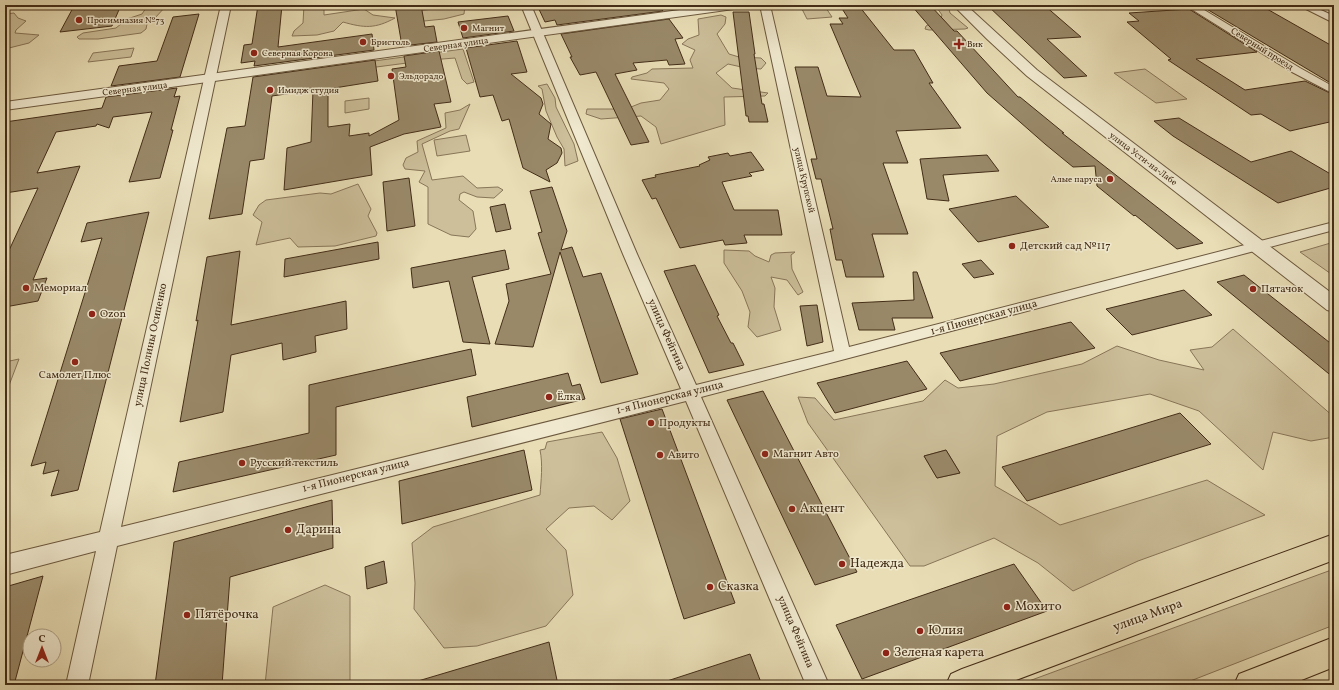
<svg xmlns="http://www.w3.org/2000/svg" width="1339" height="690" viewBox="0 0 1339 690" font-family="Vollkorn,serif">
  <rect width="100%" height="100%" fill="#e8ddb5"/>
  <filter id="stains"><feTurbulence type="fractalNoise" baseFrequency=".005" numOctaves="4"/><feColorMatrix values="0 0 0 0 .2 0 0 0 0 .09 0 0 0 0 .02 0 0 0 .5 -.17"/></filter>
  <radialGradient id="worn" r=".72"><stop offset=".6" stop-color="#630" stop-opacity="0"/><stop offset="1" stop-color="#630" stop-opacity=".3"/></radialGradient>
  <path fill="#ccbf9a" stroke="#887658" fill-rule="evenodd" d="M148 5H167L154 19 147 24 146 29 141 33 98 39H79L77 37 83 33 116 28 127 19 142 14Z
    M304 5H324V15L364 9 373 15 395 18C375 29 364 28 343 22L334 31 317 35 292 36 294 31 303 23Z
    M448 5H465L464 14 444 19 414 22 417 11 448 7Z
    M935 5H948L950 13 968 28 965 29 929 30 925 29 926 26 941 18 942 15Z
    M826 8 832 17 807 19 802 9Z
    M14 13 18 18 26 21 16 30 15 33 39 35 29 43 5 49V43L8 42 5 41V14Z
    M721 15 726 17 725 24 717 34 729 54 739 57 761 58 766 63 761 69 746 68 728 64 716 73 732 88 768 93 765 96 724 97 725 125 661 144 656 127 641 116 601 119 586 114 587 109H626L641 103 660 100 669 89 664 83 631 79 632 77 647 73 652 69 693 68 690 60 695 50 682 44 688 39 699 35 698 19Z
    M134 48 131 57 88 62 93 53Z
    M463 49 474 82 467 84 462 79 455 58 430 60 292 78 300 71Z
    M1145 69 1187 99 1156 103 1114 73Z
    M547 84 555 98 556 107 574 144 578 161 565 166 564 149 557 137 546 111 542 89 538 86Z
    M369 98V109L345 113V101Z
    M470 104 459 129 450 131 422 144 432 180 463 176 477 188 498 187 503 190 494 198 477 197 464 192 460 194 459 200 473 211 476 229 469 237 451 235 428 224V187L419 182 425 171 405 169 403 165 406 158 418 152 417 141 446 128 445 113 460 110Z
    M466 135 470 151 437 156 434 140Z
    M358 184 371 209 368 216 377 233 376 236 335 246 298 247 290 238 256 245 262 222 253 215 259 205 266 200 320 193 331 194Z
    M1334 242V276L1300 252Z
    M724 250 749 251 755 256 769 262 771 255 775 253 795 252 791 255 792 269 803 292 798 295 787 280 771 277 775 288 774 307 781 330 757 337 748 327 750 312 742 291 724 263Z
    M1233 329 1334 417V437L1311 441 1273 432 1263 470 1199 411 1150 394 1047 412 997 436 995 486 1035 509 1060 525 1207 480 1265 515 1138 561 1073 591 1038 563 994 538 924 566H910L808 423 798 397 815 398 834 420 923 401 945 380 958 388 994 384 1082 364 1117 346 1159 360 1204 370 1190 350 1212 347ZM946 450 960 473 937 478 924 456Z
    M19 359 5 396V362Z
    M602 432 617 458 630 501 612 520 594 506 569 508 546 529 566 550 573 595 546 626 477 646 444 648 414 609 415 583 412 543 433 527 540 495C541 481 543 464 540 450L545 449 547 442Z
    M1334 569V625L1180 685H1018Z
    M325 585 350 596V685H265L273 607Z"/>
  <path fill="#998969" stroke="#432d17" d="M84 5H121L112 26 60 32 74 6Z
    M258 5H282L278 47 372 34 374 50 254 66 255 61 241 63 244 45 252 44Z
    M395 5H421L425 27 434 26 437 42 402 46Z
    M537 5H659L663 11 557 25 555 20 545 22Z
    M911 5H930L954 31H957L1018 97H1020L1064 133H1062L1203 243 1177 249 1135 215 1134 216 1097 186 1095 166 1073 167 1045 144 987 93Z
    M987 5H1044L1081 37 1047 39 1087 76 1064 78Z
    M1210 5H1260L1334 47V85L1205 8H1215Z
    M859 6 894 50H914L933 83H929L961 128 896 131 908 163H883L908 234H872L884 277H846L842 260H836L830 229H833L821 179H816L811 159H817L795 67H818L827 96 861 97 830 24H843L839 18H848L841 7Z
    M1189 9 1257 52 1196 59 1245 90 1305 81 1334 95V121L1290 131 1261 114 1251 115 1168 60 1171 59 1127 22 1139 21 1129 13Z
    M733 12H749L755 54H754L762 104H764L768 122H749L748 116H746Z
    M199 14 180 77 111 86 119 66 157 61 173 17Z
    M508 16 514 31 463 38 458 22Z
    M669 19 683 38 675 39 685 64 669 65 667 60 633 63 637 70 615 74 649 142 631 145 596 72 580 75 570 57H572L561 34Z
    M517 41 527 72 511 74 541 98 543 104 539 114 551 124 548 139 561 148 562 153 557 163 546 170 550 182 523 168 509 119 502 121 493 95 480 97 466 48Z
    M439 51 451 102 434 104 441 127 404 134 370 147 372 175 284 190 287 148 311 142 313 90 272 96 264 159 250 161 242 214 209 219 227 128 245 126 253 77 375 60 378 81 328 89V127L350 124 349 136 369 133V136L399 120 392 69 406 67 404 56Z
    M177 88 174 97 180 96 171 130H173L160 178 129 182 152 112 113 117 109 128 97 124 96 126 56 132 37 173 80 166 33 280 47 278 38 301 5 307V259L38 188 5 193V122L102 108 106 97Z
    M1179 118 1251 162 1291 151 1334 176V187L1278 203 1173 136 1154 121Z
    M751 152 764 170 749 173 752 176 722 182 734 210H778L782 235H744L747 243 725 245 723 240 680 248 656 198 652 199 642 180 656 177 655 175 700 166 699 165 710 160 708 157 728 153 730 156Z
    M987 155 999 171 943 175 949 201 927 199 920 159Z
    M409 178 415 226 387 231 383 182Z
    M552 187 567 231 561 250 572 247 583 277 601 273 638 374 601 383 560 252 533 347 495 344 509 301 506 284 551 274 538 233 542 232 530 191Z
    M1016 196 1049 227 978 242 949 209Z
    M505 204 511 229 496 232 490 207Z
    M149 212 78 490 51 496 59 470 43 474 46 462 31 466 102 238 81 242 87 223Z
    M378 242 379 259 284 277 285 259Z
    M505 250 509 269 472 277 490 344 463 342 449 281 413 288 411 268Z
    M240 251 231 325 346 301 347 329 315 336 316 352 283 360 282 343 231 355 223 412 180 422 198 320 196 321 207 257Z
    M981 260 994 274 974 278 962 264Z
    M695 265 719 315 717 316 731 343H733L744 365 709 373 664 271Z
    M913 272H917L933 318H892L895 330H859L852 303 914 300Z
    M1244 275 1334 346V378L1217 282Z
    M1184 290 1212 315 1132 335 1106 309Z
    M817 305 823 342 807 346 800 306Z
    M1071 322 1095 348 960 381 940 353Z
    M471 349 476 375 336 407V455L173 492 179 462 309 433V385Z
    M907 361 927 389 835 413 817 383Z
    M568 373 572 386 580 384 585 399 472 427 467 397Z
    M763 391 793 449 857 572 815 585 727 400Z
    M662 409 735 603 684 619 620 419Z
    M1180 413 1211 444 1027 501 1002 467Z
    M524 450 532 490 402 524 399 481Z
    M946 450 960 473 937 478 924 456Z
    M332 500 333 548 230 577 222 685H155L174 542Z
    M384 561 387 583 367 589 365 567Z
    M1014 564 1047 611 862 679 836 625Z
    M43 576 14 685H5V587Z
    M549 642 558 685H418V681Z
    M750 654 762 685H665L664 682Z"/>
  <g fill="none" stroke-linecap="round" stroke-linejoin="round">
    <g stroke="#6c593e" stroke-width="2">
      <path id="minor" d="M221 5H231L121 527 681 389 623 254 521 5H531L637 254 696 385 834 351 760 5H770L849 347 1334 222V230L701 397 829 685H806L686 401 117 546 88 685H66L96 551 5 575V555L100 532Z
        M1185 5H1196L1300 68 1334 87V94L1292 72Z
        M1298 5H1310L1334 16V23Z"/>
    </g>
    <g stroke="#6c593e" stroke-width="2">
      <path id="tertiary" d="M716 5H747L745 7 741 8 5 110V102Z
        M953 5H966L1037 70 1334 295V312L1327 310 1027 76 987 39Z"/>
    </g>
    <g stroke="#432d17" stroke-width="2">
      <path id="primary" d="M1334 534V560L1003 685H946L951 674 962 669Z
        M1334 637V667L1289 685H1234L1239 674Z"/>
    </g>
    <use href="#minor" fill="#f0e9cf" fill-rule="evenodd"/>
    <use href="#tertiary" fill="#f0e9cf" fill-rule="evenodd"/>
    <use href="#primary" fill="#e8ddb5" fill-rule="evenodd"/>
  </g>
  <g fill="#8f2418" stroke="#f0e9cf" stroke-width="1.5">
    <circle cx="79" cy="20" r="4"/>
    <circle cx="464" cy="28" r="4"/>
    <circle cx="363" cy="42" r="4"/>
    <path d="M957 38h4v4h4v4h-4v4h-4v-4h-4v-4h4z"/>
    <circle cx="254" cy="53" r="4"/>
    <circle cx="391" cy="76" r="4"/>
    <circle cx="270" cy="90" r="4"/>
    <circle cx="1110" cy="179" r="4"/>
    <circle cx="1012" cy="246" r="4"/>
    <circle cx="26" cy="288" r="4"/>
    <circle cx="1253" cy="289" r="4"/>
    <circle cx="92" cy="314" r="4"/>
    <circle cx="75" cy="362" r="4"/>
    <circle cx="549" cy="397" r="4"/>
    <circle cx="651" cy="423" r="4"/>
    <circle cx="765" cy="454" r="4"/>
    <circle cx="660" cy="455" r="4"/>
    <circle cx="242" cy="463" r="4"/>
    <circle cx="792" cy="509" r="4"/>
    <circle cx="288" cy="530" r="4"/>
    <circle cx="842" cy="564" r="4"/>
    <circle cx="710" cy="587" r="4"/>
    <circle cx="1007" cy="607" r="4"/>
    <circle cx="187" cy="615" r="4"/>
    <circle cx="920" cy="631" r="4"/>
    <circle cx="886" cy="653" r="4"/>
  </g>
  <g text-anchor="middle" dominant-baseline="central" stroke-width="3" stroke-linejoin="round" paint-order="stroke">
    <g font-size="9" fill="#432d17" stroke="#f0e9cf" text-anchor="start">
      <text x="87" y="20">Прогимназия №73</text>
      <text x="472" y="28">Магнит</text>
      <text x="371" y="42">Бристоль</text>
      <text x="967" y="44">Вик</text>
      <text x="262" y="53">Северная Корона</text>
      <text x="399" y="76">Эльдорадо</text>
      <text x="278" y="90">Имидж студия</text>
      <text x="1102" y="179" text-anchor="end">Алые паруса</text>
    </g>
    <g font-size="9" fill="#432d17" stroke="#f0e9cf">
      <text transform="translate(456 45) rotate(-8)">Северная улица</text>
      <text transform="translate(1262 49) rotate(32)">Северный проезд</text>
      <text transform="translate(135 89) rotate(-7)">Северная улица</text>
      <text transform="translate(1143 159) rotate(37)">улица Усти-на-Лабе</text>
      <text transform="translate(804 180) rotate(77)">улица Крупской</text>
    </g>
    <g font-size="11" fill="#432d17" stroke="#f0e9cf" text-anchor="start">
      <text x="1020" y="246">Детский сад №117</text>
      <text x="34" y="288">Мемориал</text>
      <text x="1261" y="289">Пятачок</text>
      <text x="100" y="314">Ozon</text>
      <text x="75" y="375" text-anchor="middle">Самолет Плюс</text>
      <text x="557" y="397">Ёлка</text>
      <text x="659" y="423">Продукты</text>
      <text x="773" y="454">Магнит Авто</text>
      <text x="668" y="455">Авито</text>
      <text x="250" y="463">Русский текстиль</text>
    </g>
    <g font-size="11" fill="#432d17" stroke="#f0e9cf">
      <text transform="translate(984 318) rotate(-15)">1-я Пионерская улица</text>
      <text transform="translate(666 335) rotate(66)">улица Фейгина</text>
      <text transform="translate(151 345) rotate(-78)">улица Полины Осипенко</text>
      <text transform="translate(670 398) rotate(-14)">1-я Пионерская улица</text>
      <text transform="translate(356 476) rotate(-14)">1-я Пионерская улица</text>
      <text transform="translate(795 632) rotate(67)">улица Фейгина</text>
    </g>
    <g font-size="13" fill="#432d17" stroke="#f0e9cf" text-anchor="start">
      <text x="800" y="509">Акцент</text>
      <text x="296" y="530">Дарина</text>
      <text x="850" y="564">Надежда</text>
      <text x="718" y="587">Сказка</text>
      <text x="1015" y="607">Мохито</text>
      <text x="195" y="615">Пятёрочка</text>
      <text x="928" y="631">Юлия</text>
      <text x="894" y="653">Зеленая карета</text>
    </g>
    <g font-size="13" fill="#432d17" stroke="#f0e9cf">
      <text transform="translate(1148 616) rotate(-20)">улица Мира</text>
    </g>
  </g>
  <rect width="1339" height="690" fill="none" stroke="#e8ddb5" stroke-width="20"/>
  <rect x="6" y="6" width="1327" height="678" fill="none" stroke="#432d17" stroke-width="2"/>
  <rect x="10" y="10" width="1319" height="670" fill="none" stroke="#432d17"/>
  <g transform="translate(42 648)"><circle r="19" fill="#f0e9cf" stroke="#ab9e85"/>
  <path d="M0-3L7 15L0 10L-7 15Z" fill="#8f2418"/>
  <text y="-6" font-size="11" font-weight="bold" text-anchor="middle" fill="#432d17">С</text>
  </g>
  <rect width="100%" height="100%" filter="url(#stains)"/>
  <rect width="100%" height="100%" fill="url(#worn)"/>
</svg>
